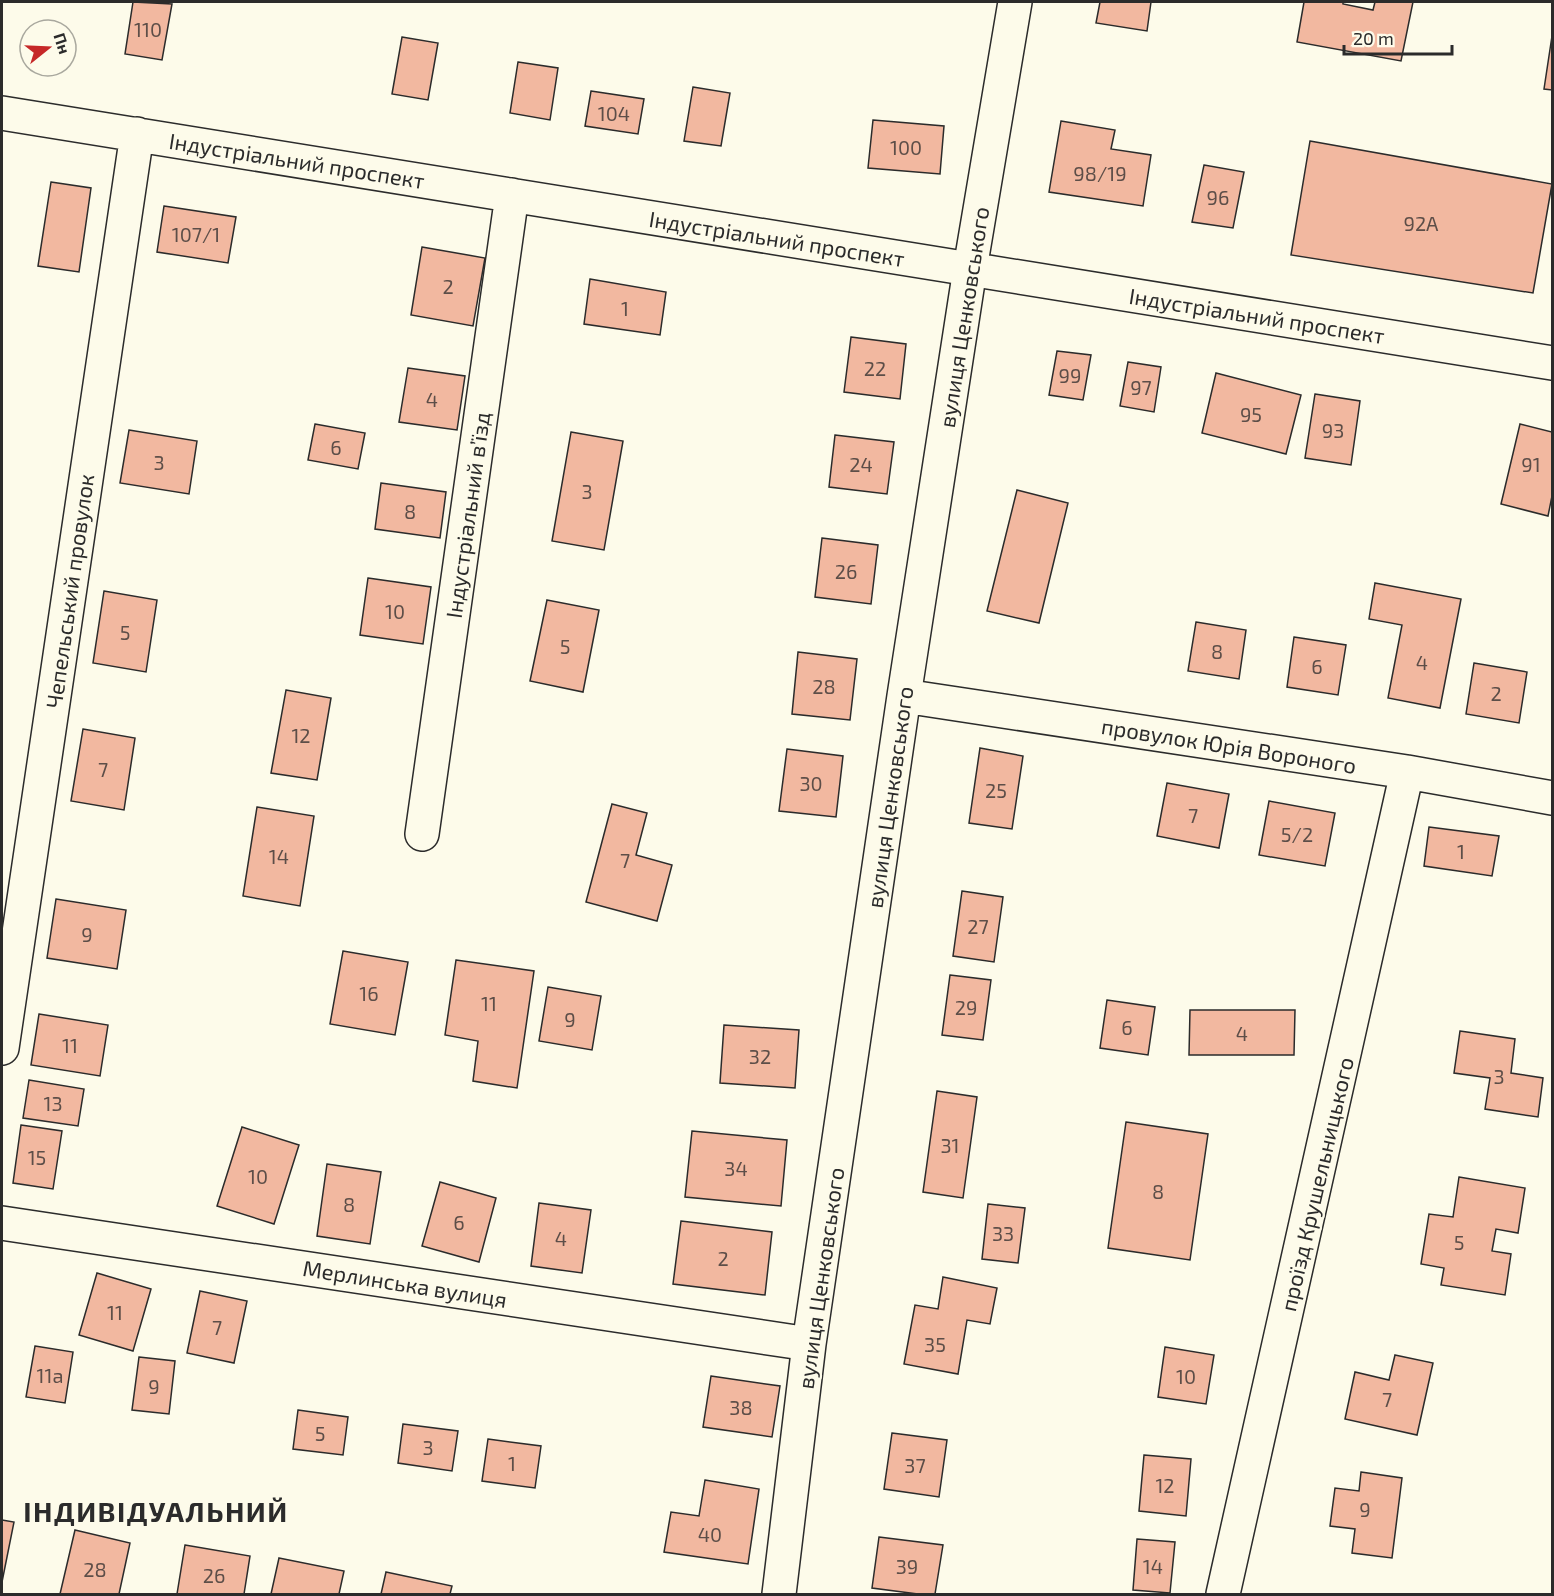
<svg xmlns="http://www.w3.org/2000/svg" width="1554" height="1596" viewBox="0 0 1554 1596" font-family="'Exo 2',sans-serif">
  <rect width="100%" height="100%" fill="#fdfbea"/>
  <path fill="#f2b8a0" stroke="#2b2b2b" stroke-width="1.5" d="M133 2 172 4 162 60 125 54Z
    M1100 2H1151L1147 31 1096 23Z
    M1304 2H1343V4L1373 10 1375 2H1413L1401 61 1297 42Z
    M1552 36V90L1544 89Z
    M402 37 438 43 428 100 392 94Z
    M518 62 558 68 550 120 510 113Z
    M693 87 730 93 721 146 684 141Z
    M591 91 644 99 638 134 585 126Z
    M873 120 944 126 940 174 868 168Z
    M1061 121 1115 130 1111 149 1151 155 1143 206 1049 192Z
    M1310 141 1552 184 1533 293 1291 255Z
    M1204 165 1244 172 1233 228 1192 222Z
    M51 182 91 188 79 272 38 266Z
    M164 206 236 217 228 263 157 252Z
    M422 247 485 258 473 326 411 315Z
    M590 279 666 292 660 335 584 324Z
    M851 337 906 344 900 399 844 392Z
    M1057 351 1091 355 1083 400 1049 395Z
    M1128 362 1161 367 1154 412 1120 406Z
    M408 368 465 376 457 430 399 422Z
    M1216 373 1301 395 1286 454 1202 433Z
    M1315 394 1360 401 1351 465 1305 458Z
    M315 424 365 433 358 469 308 460Z
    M1520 424 1552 432V496L1548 516 1501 504Z
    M129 430 197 441 189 494 120 483Z
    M571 432 623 441 604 550 552 541Z
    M835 435 894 442 887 494 829 487Z
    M381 483 446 492 440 538 375 529Z
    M1017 490 1068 503 1039 623 987 611Z
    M822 538 878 545 871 604 815 597Z
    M368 578 431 587 423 644 360 635Z
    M1375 583 1461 599 1440 708 1388 698 1402 625 1369 619Z
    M104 591 157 600 146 672 93 663Z
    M547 600 599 610 583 692 530 681Z
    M1196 622 1246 630 1239 679 1188 671Z
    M1294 637 1346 645 1338 695 1287 687Z
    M798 652 857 659 850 720 792 714Z
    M1474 663 1527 672 1519 723 1466 714Z
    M286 690 331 698 317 780 271 773Z
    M83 729 135 738 124 810 71 801Z
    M980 748 1023 756 1012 829 969 823Z
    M787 749 843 756 836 817 779 811Z
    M1167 783 1229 794 1219 848 1157 836Z
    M1269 801 1335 813 1325 866 1259 855Z
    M612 804 647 813 636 855 672 865 657 921 586 902Z
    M257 807 314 816 300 906 243 896Z
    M1429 827 1499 836 1492 876 1424 866Z
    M962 891 1003 897 994 962 953 956Z
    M56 899 126 910 117 969 47 958Z
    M343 951 408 962 395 1035 330 1024Z
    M456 960 534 971 517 1088 473 1081 478 1041 445 1035Z
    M950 975 991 980 983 1040 942 1035Z
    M548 987 601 996 592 1050 539 1041Z
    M1107 1000 1155 1007 1148 1055 1100 1048Z
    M1190 1010H1295L1294 1055H1189Z
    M39 1014 108 1025 100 1076 31 1065Z
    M724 1025 799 1030 795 1088 720 1083Z
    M1460 1031 1515 1039 1511 1073 1543 1078 1538 1117 1485 1109 1490 1078 1454 1073Z
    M29 1080 84 1089 78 1126 23 1118Z
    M937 1091 977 1097 963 1198 923 1192Z
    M1126 1122 1208 1134 1190 1260 1108 1248Z
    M21 1125 62 1131 53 1189 13 1183Z
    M242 1127 299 1145 274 1224 217 1206Z
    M692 1131 787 1140 781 1206 685 1197Z
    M327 1164 381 1172 370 1244 317 1236Z
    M1459 1177 1525 1188 1518 1233 1496 1229 1492 1251 1511 1254 1505 1295 1441 1285 1444 1268 1421 1264 1429 1214 1453 1217Z
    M440 1182 496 1198 479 1262 422 1246Z
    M539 1203 591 1210 582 1273 531 1266Z
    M988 1204 1025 1208 1018 1263 982 1259Z
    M681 1221 772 1232 765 1295 673 1284Z
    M97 1273 151 1289 133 1351 79 1335Z
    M943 1277 997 1288 990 1324 967 1320 958 1374 904 1364 915 1305 938 1309Z
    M200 1291 247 1301 234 1363 187 1353Z
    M35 1346 73 1352 65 1403 26 1397Z
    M1165 1347 1214 1355 1206 1404 1158 1397Z
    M1395 1355 1433 1363 1417 1435 1345 1419 1355 1372 1389 1380Z
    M139 1357 175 1361 169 1414 132 1410Z
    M711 1376 780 1386 772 1437 703 1427Z
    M298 1410 348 1417 343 1455 293 1449Z
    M403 1424 458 1431 452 1471 398 1463Z
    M892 1433 947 1440 939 1497 884 1489Z
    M488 1439 541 1446 535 1488 482 1481Z
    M1144 1455 1191 1459 1186 1516 1139 1511Z
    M1361 1472 1402 1478 1392 1558 1352 1553 1355 1529 1330 1526 1335 1488 1359 1491Z
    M705 1480 759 1489 748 1564 664 1552 671 1512 699 1516Z
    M2 1520 14 1522 2 1582Z
    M75 1530 130 1543 119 1594H60Z
    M879 1537 943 1545 935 1594H918L872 1588Z
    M1137 1539 1175 1542 1170 1593 1133 1590Z
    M185 1545 250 1556 244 1594H177Z
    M279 1558 344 1571 339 1594H271Z
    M386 1572 452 1586 450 1594H381Z"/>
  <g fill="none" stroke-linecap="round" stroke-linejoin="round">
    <g stroke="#2b2b2b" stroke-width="36">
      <path id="minor" d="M2 113 1552 363
        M904 696 1407 772 1552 798
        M422 834 512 195
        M2 1048 137 134
        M2 1223 809 1344
        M779 1594 809 1344 904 696 970 269 1015 2
        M1223 1594 1407 772"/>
    </g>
    <use href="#minor" stroke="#fdfbea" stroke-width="33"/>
  </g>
  <g text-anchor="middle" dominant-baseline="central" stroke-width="4.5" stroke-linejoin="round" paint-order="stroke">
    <g font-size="20" fill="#5d4e48">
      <text x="148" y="29">110</text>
      <text x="614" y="113">104</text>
      <text x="906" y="147">100</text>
      <text x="1100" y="173">98/19</text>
      <text x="1218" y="197">96</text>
      <text x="1421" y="223">92А</text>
      <text x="196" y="234">107/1</text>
      <text x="448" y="286">2</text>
      <text x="625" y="308">1</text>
      <text x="875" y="368">22</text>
      <text x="1070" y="375">99</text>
      <text x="1141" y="387">97</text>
      <text x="432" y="399">4</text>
      <text x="1251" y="414">95</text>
      <text x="1333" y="430">93</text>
      <text x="336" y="447">6</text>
      <text x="159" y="462">3</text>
      <text x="861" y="464">24</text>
      <text x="1531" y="464">91</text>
      <text x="587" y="491">3</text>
      <text x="410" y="511">8</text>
      <text x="846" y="571">26</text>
      <text x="395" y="611">10</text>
      <text x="125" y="632">5</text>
      <text x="565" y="646">5</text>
      <text x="1217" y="651">8</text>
      <text x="1422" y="662">4</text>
      <text x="1317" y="666">6</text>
      <text x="824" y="686">28</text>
      <text x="1496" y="693">2</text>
      <text x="301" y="735">12</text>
      <text x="103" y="769">7</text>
      <text x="811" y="783">30</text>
      <text x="996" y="790">25</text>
      <text x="1193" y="815">7</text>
      <text x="1297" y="834">5/2</text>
      <text x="1461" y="851">1</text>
      <text x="279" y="856">14</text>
      <text x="625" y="860">7</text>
      <text x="978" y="926">27</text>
      <text x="87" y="934">9</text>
      <text x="369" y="993">16</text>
      <text x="489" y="1003">11</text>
      <text x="966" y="1007">29</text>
      <text x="570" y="1019">9</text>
      <text x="1127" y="1027">6</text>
      <text x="1242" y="1033">4</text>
      <text x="70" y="1045">11</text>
      <text x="760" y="1056">32</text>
      <text x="1499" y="1076">3</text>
      <text x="53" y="1103">13</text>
      <text x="950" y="1145">31</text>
      <text x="37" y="1157">15</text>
      <text x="736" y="1168">34</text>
      <text x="258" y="1176">10</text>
      <text x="1158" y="1191">8</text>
      <text x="349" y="1204">8</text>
      <text x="459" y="1222">6</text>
      <text x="1003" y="1233">33</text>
      <text x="561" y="1238">4</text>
      <text x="1459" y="1242">5</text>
      <text x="723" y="1258">2</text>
      <text x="115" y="1312">11</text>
      <text x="217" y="1327">7</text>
      <text x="935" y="1344">35</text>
      <text x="50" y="1375">11а</text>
      <text x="1186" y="1376">10</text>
      <text x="154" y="1386">9</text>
      <text x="1387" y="1399">7</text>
      <text x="741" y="1407">38</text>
      <text x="320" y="1433">5</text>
      <text x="428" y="1447">3</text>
      <text x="512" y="1463">1</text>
      <text x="915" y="1465">37</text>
      <text x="1165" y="1485">12</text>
      <text x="1365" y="1509">9</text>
      <text x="710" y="1534">40</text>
      <text x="907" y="1566">39</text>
      <text x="1153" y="1566">14</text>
      <text x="95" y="1569">28</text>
      <text x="214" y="1575">26</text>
    </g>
    <g font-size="22" fill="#2b2b2b" stroke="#fdfbea">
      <text transform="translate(297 160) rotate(9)">Індустріальний проспект</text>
      <text transform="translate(777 238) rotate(9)">Індустріальний проспект</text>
      <text transform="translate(1257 315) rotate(9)">Індустріальний проспект</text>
      <text transform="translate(963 317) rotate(-81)">вулиця Ценковського</text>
      <text transform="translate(467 515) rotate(-82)">Індустріальний в’їзд</text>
      <text transform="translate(69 591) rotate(-82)">Чепельський провулок</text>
      <text transform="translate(1229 745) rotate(9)">провулок Юрія Вороного</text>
      <text transform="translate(889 797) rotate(-82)">вулиця Ценковського</text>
      <text transform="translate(1316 1184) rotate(-77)">проїзд Крушельницького</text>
      <text transform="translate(820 1278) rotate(-82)">вулиця Ценковського</text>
      <text transform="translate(405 1283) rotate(9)">Мерлинська вулиця</text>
    </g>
    <g font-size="28" font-weight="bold" letter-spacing="1.5" fill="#2b2b2b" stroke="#fdfbea">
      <text x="156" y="1511">ІНДИВІДУАЛЬНИЙ</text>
    </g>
  </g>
  <rect width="1554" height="1596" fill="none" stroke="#2b2b2b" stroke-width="6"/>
  <g transform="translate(48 48) rotate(72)"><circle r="28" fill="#fdfbea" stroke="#a9a89e" stroke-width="1.5"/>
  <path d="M0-4.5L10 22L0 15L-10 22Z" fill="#c62828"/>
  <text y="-9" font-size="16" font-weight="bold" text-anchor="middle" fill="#2b2b2b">Пн</text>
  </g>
  <path d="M1344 45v9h108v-9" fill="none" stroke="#2b2b2b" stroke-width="3"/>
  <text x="1353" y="45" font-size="18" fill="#2b2b2b" stroke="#fdfbea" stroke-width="4.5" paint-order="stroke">20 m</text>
</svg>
